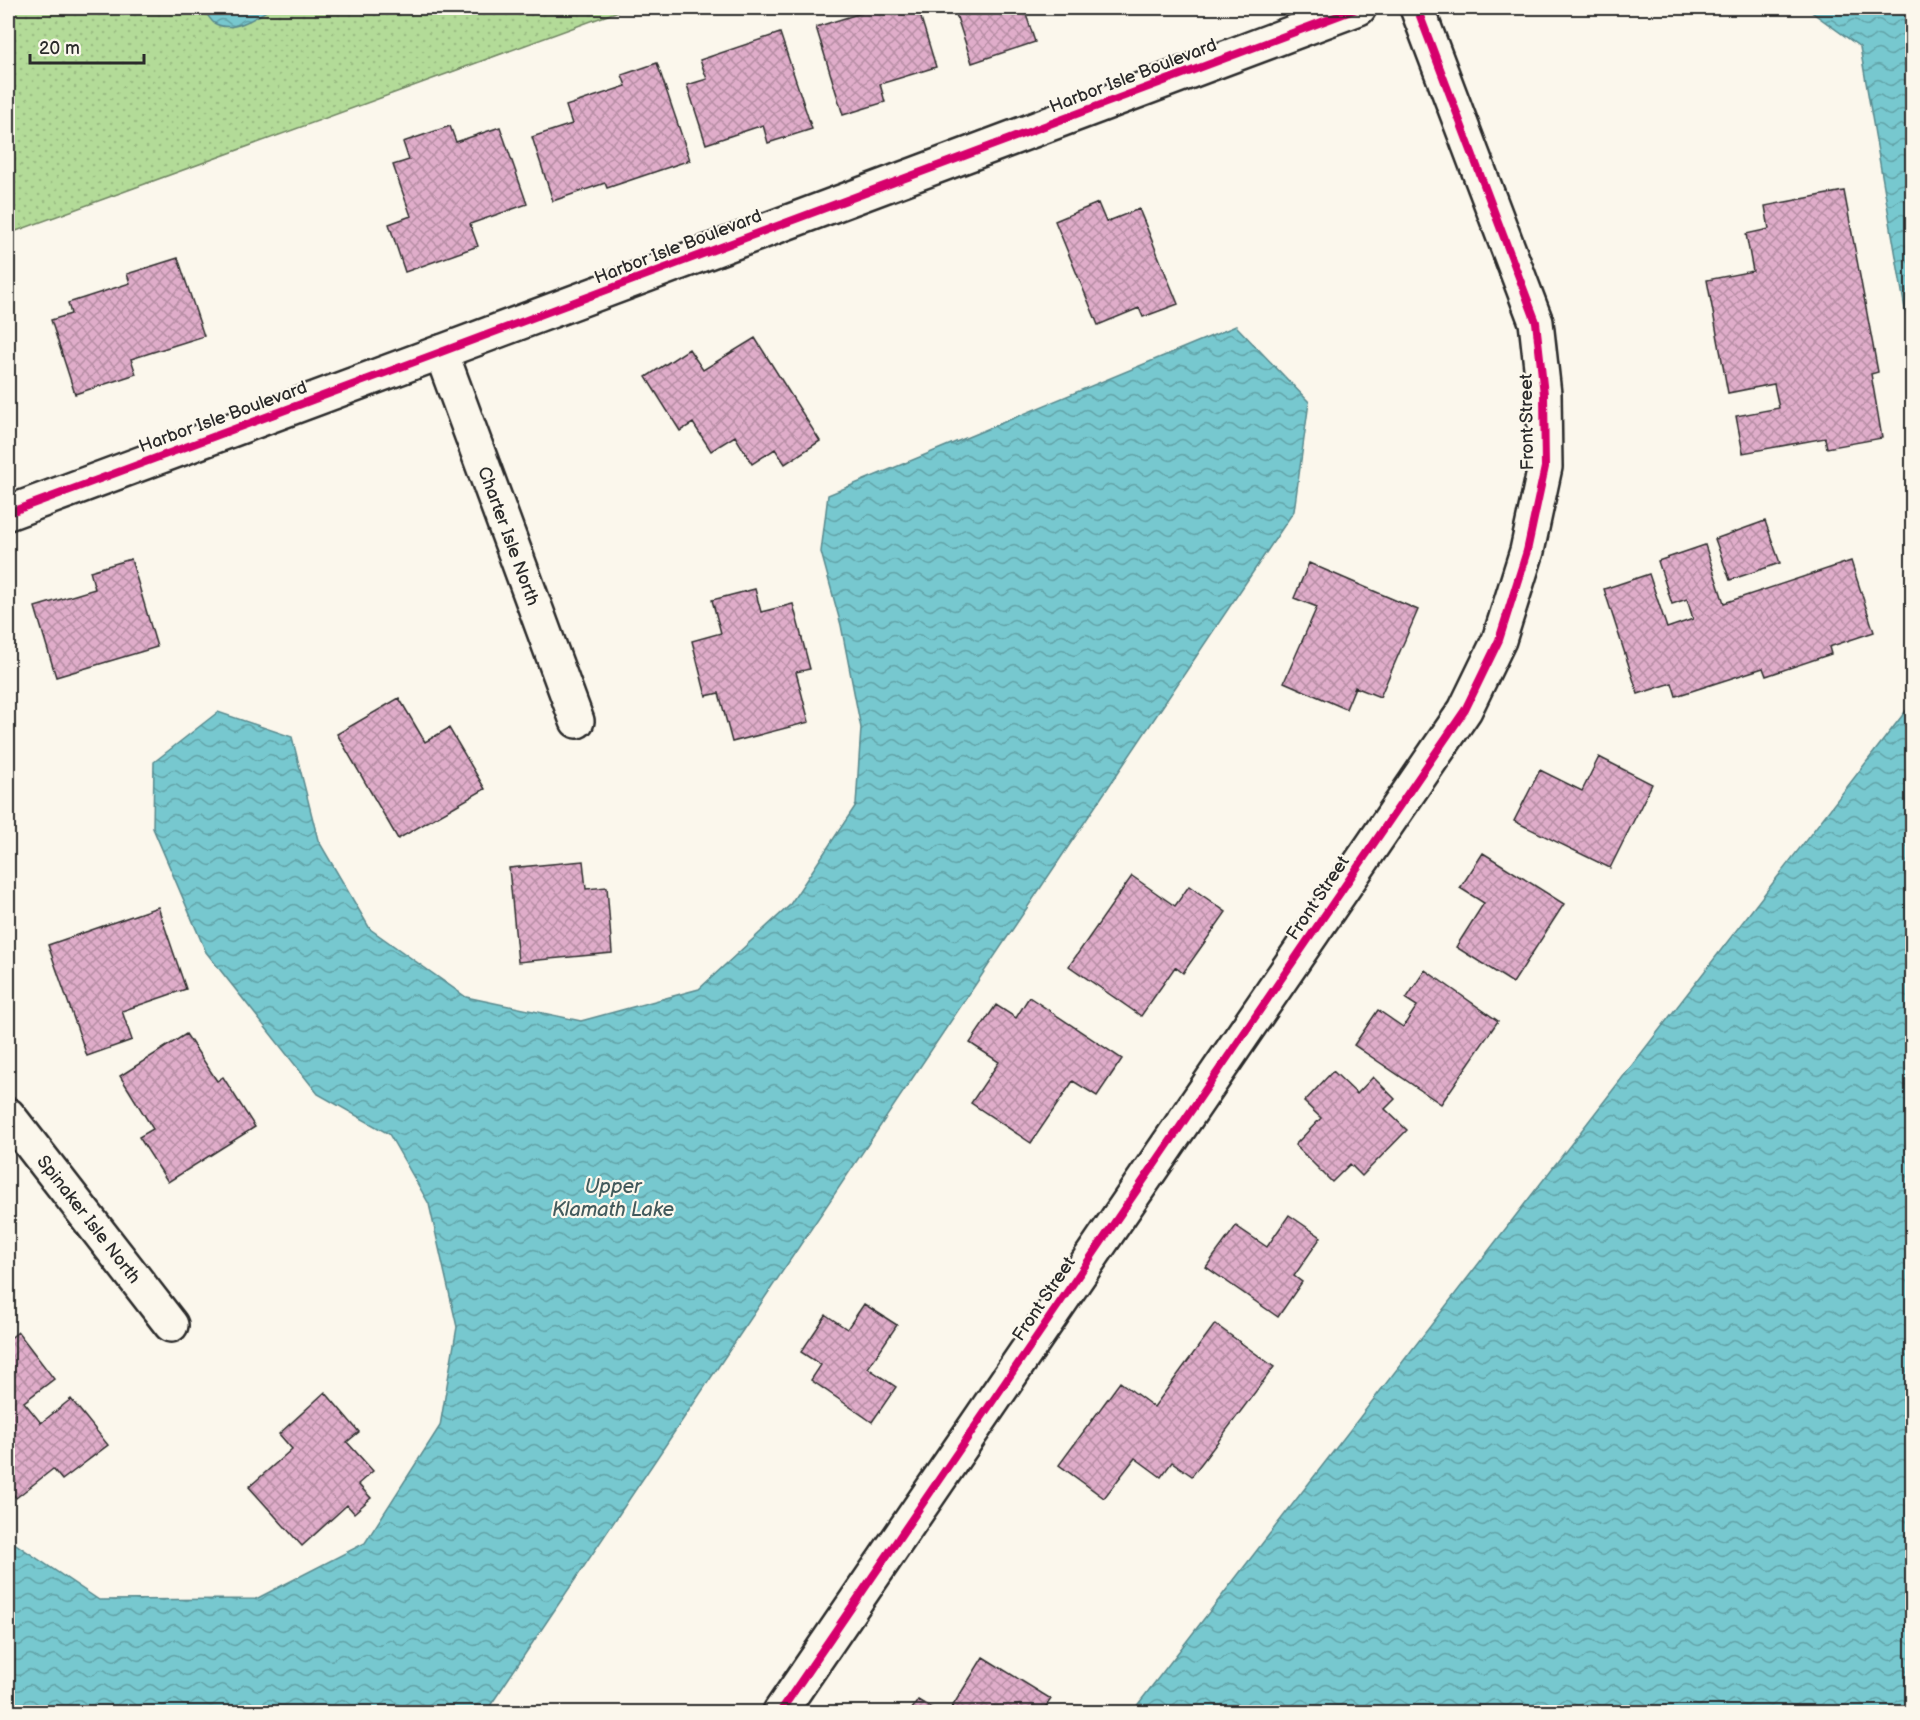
<svg xmlns="http://www.w3.org/2000/svg" width="1920" height="1720" viewBox="0 0 1920 1720" font-family="'Balsamiq Sans',sans-serif">
  <defs>
    <pattern id="grass-dots" width="8" height="8" patternUnits="userSpaceOnUse" patternTransform="scale(1.5)"><rect width="8" height="8" fill="#b3db98"/><path d="M2 2h.1M6 6h.1" fill="none" stroke="#9abc83" stroke-width="1.8" stroke-linecap="round"/></pattern>
    <pattern id="water-waves" width="16" height="10" patternUnits="userSpaceOnUse" patternTransform="scale(1.5)"><rect width="16" height="10" fill="#77c8cf"/><path d="M0 5q4-4 8 0t8 0" fill="none" stroke="#62a3a8"/></pattern>
    <pattern id="building-cross-hatch" width="8" height="8" patternUnits="userSpaceOnUse" patternTransform="scale(1.5)"><rect width="8" height="8" fill="#e0adca"/><path d="M0 0l8 8M0 8l8-8" fill="none" stroke="#b68da4"/></pattern>
  </defs>
  <rect width="100%" height="100%" fill="#fbf7ec"/>
  <filter id="ink" filterUnits="userSpaceOnUse"><feTurbulence type="fractalNoise" baseFrequency=".0167" numOctaves="2"/><feDisplacementMap in="SourceGraphic" scale="12" xChannelSelector="R" yChannelSelector="G"/><feConvolveMatrix kernelMatrix="1 2 1 2 8 2 1 2 1" color-interpolation-filters="sRGB"/></filter>
  <g filter="url(#ink)">
    <path fill="url(#grass-dots)" stroke="#6f8362" stroke-width="1.5" d="M8 8H627L8 234Z"/>
    <path fill="url(#water-waves)" stroke="#59898d" stroke-width="1.5" d="M202 8H271C257 17 232 34 214 23 210 20 206 12 202 8Z
      M1806 8H1912V350L1860 47Z
      M1236 326 1309 402 1294 511 486 1712H8V1539L99 1600 256 1599 365 1543 440 1426 457 1327 429 1204 389 1134 318 1094 206 952 153 828 154 762 218 712 292 737 318 840 370 929 466 997 581 1021 699 989 789 906 856 805 861 728 841 625 821 552 828 495Z
      M1912 703V1712H1132Z"/>
    <path fill="url(#building-cross-hatch)" stroke="#2b2b2b" stroke-width="1.5" d="M877 8H918L936 67 880 84 885 102 843 115 816 27Z
      M954 8H1024L1035 42 972 63Z
      M780 33 812 129 768 143 763 125 706 144 687 85 707 79 700 60Z
      M657 63 690 160 607 188 605 183 553 201 532 137 572 124 566 106 626 86 622 75Z
      M450 126 456 142 500 127 527 204 470 224 478 246 405 272 389 224 411 216 393 165 409 160 403 142Z
      M1844 191 1878 372 1871 374 1882 438 1827 448 1825 438 1743 453 1736 416 1779 408 1774 384 1728 393 1707 280 1753 271 1746 234 1769 229 1765 206Z
      M1098 203 1106 222 1139 209 1178 304 1143 317 1139 308 1098 325 1055 221Z
      M178 258 204 336 131 359 136 374 75 394 51 320 71 314 68 303 130 283 127 274Z
      M755 338 820 441 785 464 775 449 752 464 735 436 711 451 693 423 680 431 646 377 689 349 703 370Z
      M1765 521 1780 563 1730 580 1715 539Z
      M1705 545 1724 603 1851 561 1874 632 1829 647 1831 654 1766 676 1763 668 1676 696 1672 683 1638 694 1604 589 1649 574 1667 628 1693 619 1687 599 1672 604 1658 561Z
      M131 559 157 647 56 677 35 607 95 589 90 571Z
      M1309 563 1418 610 1380 697 1355 687 1346 709 1284 682 1317 607 1294 598Z
      M755 589 761 612 793 604 810 669 796 672 809 722 732 742 719 693 706 696 692 641 721 633 712 600Z
      M399 698 425 742 449 728 485 789 398 839 337 734Z
      M1599 757 1652 784 1610 868 1514 821 1540 770 1582 791Z
      M1483 853 1564 904 1513 983 1456 947 1484 903 1460 888Z
      M583 861 586 889 607 887 612 953 518 962 509 868Z
      M1132 876 1175 906 1189 886 1226 912 1183 973 1175 967 1141 1016 1069 966Z
      M158 907 186 989 122 1011 132 1040 87 1056 48 945Z
      M1425 970 1498 1021 1441 1104 1354 1045 1378 1010 1403 1027 1417 1006 1406 999Z
      M1029 997 1122 1059 1097 1096 1073 1081 1031 1143 971 1103 999 1062 970 1043 996 1005 1016 1018Z
      M186 1034 217 1081 223 1077 255 1127 168 1182 139 1137 153 1129 120 1076Z
      M1333 1071 1357 1094 1373 1077 1395 1099 1385 1109 1407 1130 1362 1176 1350 1164 1332 1182 1295 1145 1321 1118 1304 1102Z
      M1289 1215 1321 1237 1294 1276 1302 1282 1278 1317 1206 1267 1236 1226 1267 1247Z
      M864 1304 897 1325 868 1368 896 1387 872 1422 811 1380 821 1365 801 1352 826 1315 847 1329Z
      M1215 1324 1274 1367 1192 1476 1172 1462 1161 1477 1135 1458 1104 1498 1059 1465 1120 1382 1154 1407Z
      M18 1332 54 1379 24 1402 41 1423 71 1399 108 1445 62 1480 53 1469 16 1498 8 1487V1340Z
      M325 1392 359 1432 347 1442 373 1471 358 1484 371 1498 354 1513 347 1505 302 1546 249 1487 292 1449 279 1434Z
      M983 1657 1051 1699 1042 1712H949Z
      M918 1700 938 1712H910Z"/>
    <g fill="none" stroke-linecap="round" stroke-linejoin="round">
      <g stroke="#2b2b2b" stroke-width="38">
        <g id="minor">
          <path id="s1" d="M441 352 577 721"/>
          <path id="s2" d="M8 1115 171 1325"/>
          <path d="M780 1712 1465 710 1499 640 1527 551 1545 467 1544 394 1536 322 1417 8"/>
        </g>
      </g>
      <g stroke="#2b2b2b" stroke-width="38">
        <path id="tertiary" d="M8 513 441 352 1359 8"/>
      </g>
      <use href="#minor" stroke="#fbf7ec" stroke-width="33"/>
      <use href="#tertiary" stroke="#fbf7ec" stroke-width="33"/>
      <g stroke="#fbf7ec" stroke-width="11">
        <path id="cycleway" d="M8 513 441 352 1359 8
          M780 1712 1465 710 1499 640 1527 551 1545 467 1544 394 1536 322 1417 8"/>
      </g>
      <use href="#cycleway" stroke="#d6006c" stroke-width="8"/>
    </g>
  </g>
  <g text-anchor="middle" dominant-baseline="central" stroke-width="4.5" stroke-linejoin="round" paint-order="stroke">
    <g font-size="18" fill="#2b2b2b" stroke="#fbf7ec">
      <text transform="translate(1133 76) rotate(-21)">Harbor Isle Boulevard</text>
      <text transform="translate(678 247) rotate(-21)">Harbor Isle Boulevard</text>
      <text transform="translate(223 417) rotate(-20)">Harbor Isle Boulevard</text>
      <text transform="translate(1527 422) rotate(-91)">Front Street</text>
      <text stroke="none"><textPath href="#s1" startOffset="196">Charter Isle North</textPath></text>
      <text transform="translate(1318 898) rotate(-56)">Front Street</text>
      <text stroke="none"><textPath href="#s2" startOffset="132">Spinaker Isle North</textPath></text>
      <text transform="translate(1044 1299) rotate(-56)">Front Street</text>
    </g>
    <g font-size="20" font-style="italic" fill="#425a5c" stroke="#fbf7ec">
      <text x="613" y="1187">Upper<tspan x="613" dy="23">Klamath Lake</tspan></text>
    </g>
  </g>
  <rect width="1920" height="1720" fill="none" stroke="#fbf7ec" stroke-width="30"/>
  <rect x="15" y="15" width="1890" height="1690" fill="none" stroke="#2b2b2b" stroke-width="2" filter="url(#ink)"/>
  <path d="M30 54v9h114v-9" fill="none" stroke="#2b2b2b" stroke-width="3"/>
  <text x="39" y="54" font-size="18" fill="#2b2b2b" stroke="#fbf7ec" stroke-width="4.5" paint-order="stroke">20 m</text>
</svg>
